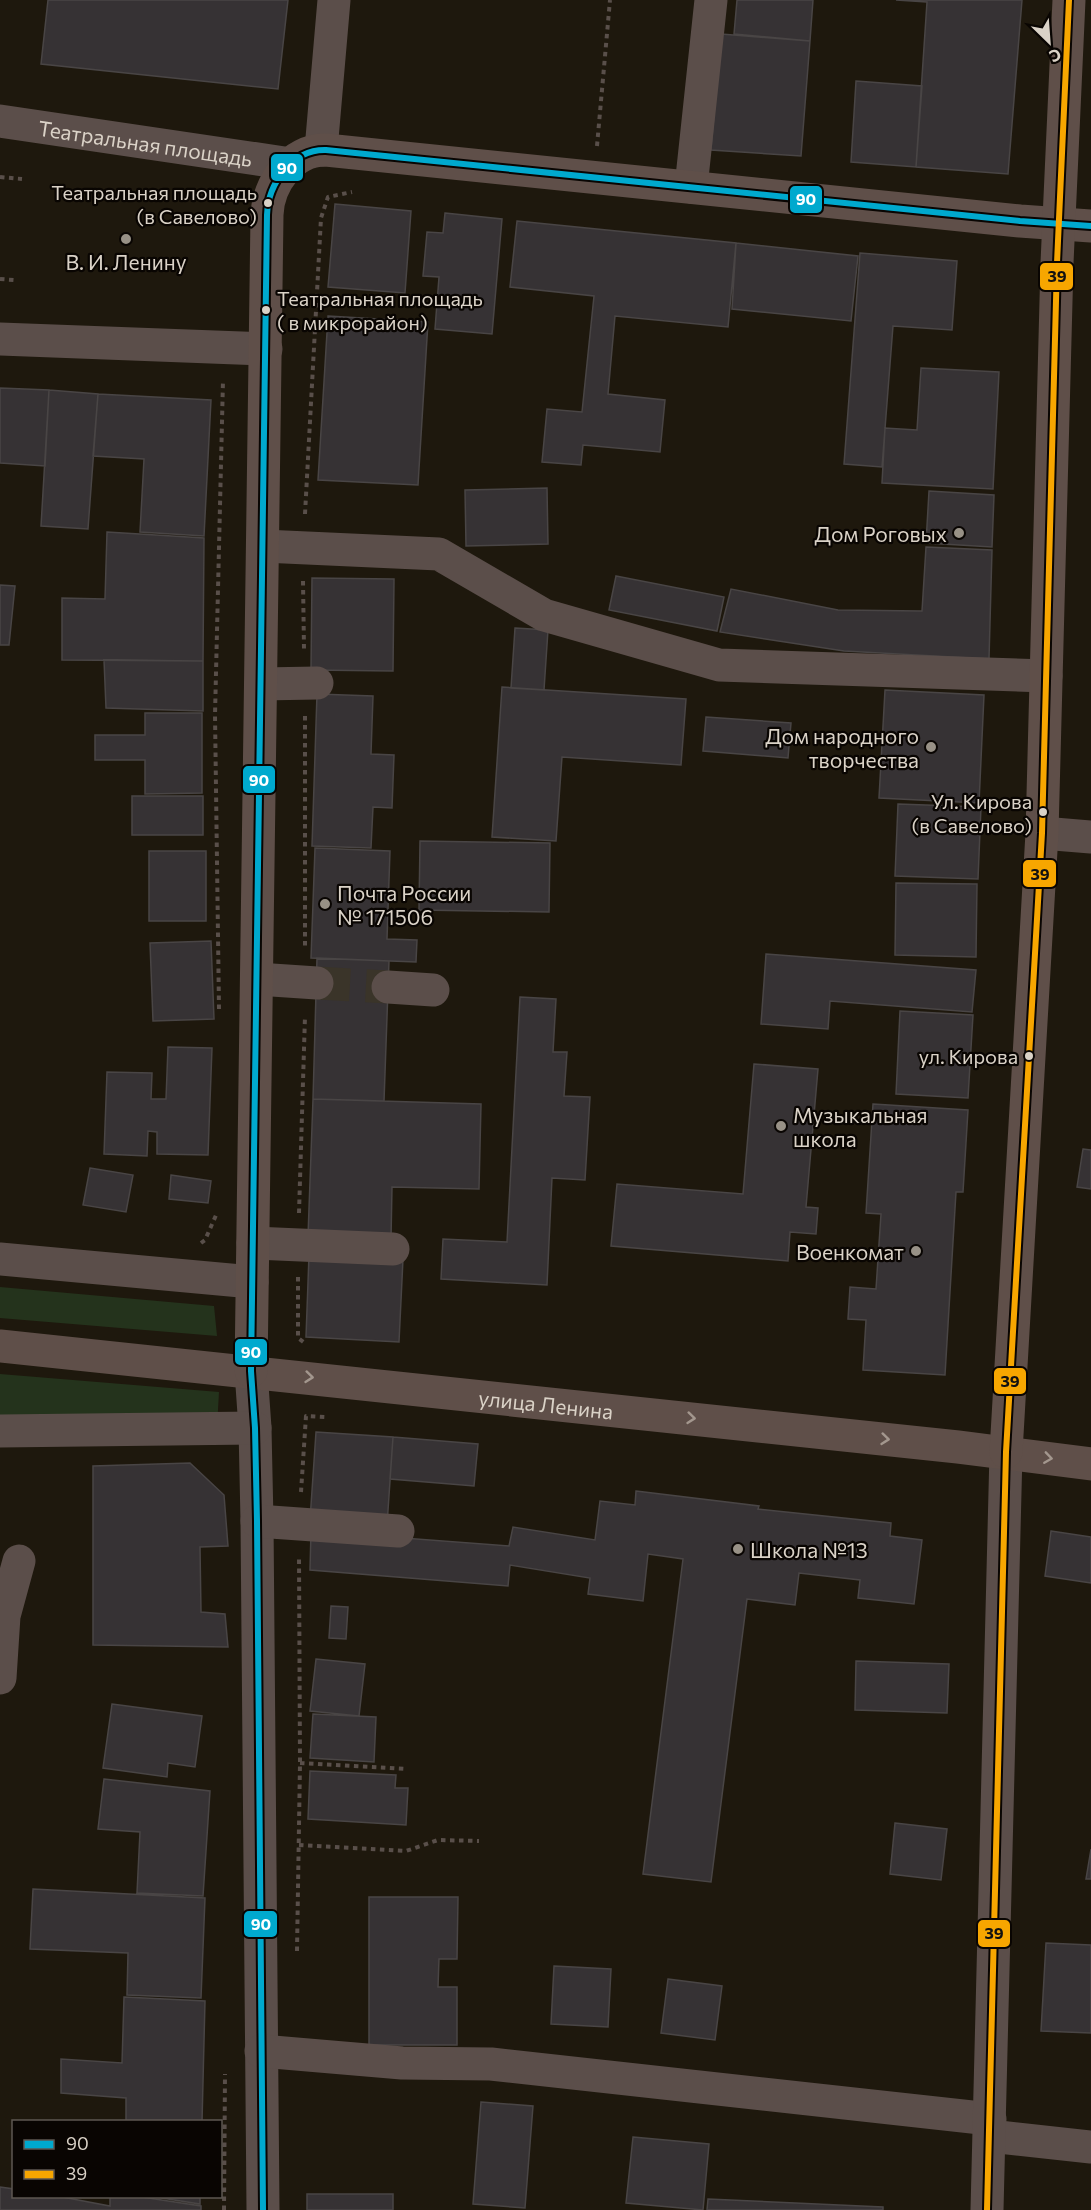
<svg xmlns="http://www.w3.org/2000/svg" width="1091" height="2210" viewBox="0 0 1091 2210" font-family="Commissioner,sans-serif">
  <rect width="100%" height="100%" fill="#1e180d"/>
  <path fill="#24331c" d="M0 1287 214 1306 217 1336 0 1318Z
    M0 1374 219 1392 217 1427 0 1421Z"/>
  <path fill="#363234" stroke="#494545" stroke-width="1.5" d="M48 0H288L278 89 41 64Z
    M737 0H813L810 41 734 34Z
    M896 0H1022L1008 174 916 167 927 2Z
    M721 34 810 41 801 156 711 150Z
    M856 81 922 86 916 167 851 162Z
    M335 204 411 211 405 293 328 287Z
    M445 213 502 219 492 334 435 329 439 277 423 276 427 232 443 233Z
    M517 221 736 243 728 327 615 316 608 394 665 400 660 452 583 445 581 465 542 462 547 409 582 412 594 296 510 287Z
    M736 243 858 256 851 321 732 309Z
    M860 253 957 261 952 330 893 326 882 467 844 464Z
    M328 316 428 322 418 485 318 480Z
    M921 368 999 372 993 489 882 483 885 428 917 430Z
    M0 388 49 390 45 466 0 463Z
    M49 390 98 394 88 529 41 526Z
    M98 394 211 400 204 536 140 532 144 459 93 456Z
    M547 488 548 544 466 546 465 490Z
    M929 491 994 495 992 547 926 543Z
    M107 532 204 538 203 661 62 660V598L105 599Z
    M926 547 992 550 989 659 844 651 720 632 731 589 838 610 922 611Z
    M616 576 724 597 717 631 609 610Z
    M312 578 394 579 393 671 311 670Z
    M0 585 15 586 9 645H0Z
    M515 628 548 630 544 690 511 688Z
    M104 660 203 661V711L106 708Z
    M502 687 686 699 681 765 562 757 556 841 492 837Z
    M885 690 984 695 979 803 879 798Z
    M317 694 373 696 371 754 394 755 392 808 373 807 371 848 312 846Z
    M145 713H202V793L145 794V760H95V735H145Z
    M706 717 791 723 788 758 703 751Z
    M132 796H203V835H132Z
    M898 804 981 807 978 879 895 876Z
    M420 841 550 843 549 912 419 910Z
    M315 848 390 851 387 939 417 940 416 962 311 958Z
    M149 851H206V921H149Z
    M896 883 977 884 976 957 895 955Z
    M211 941 214 1019 153 1021 150 943Z
    M766 954 976 970 972 1012 830 1001 828 1029 761 1024Z
    M317 958 389 961 384 1101 313 1099Z
    M520 997 556 999 553 1052H567L564 1096 590 1097 585 1180 552 1178 547 1285 441 1279 443 1239 507 1242Z
    M900 1011 973 1015 968 1098 896 1094Z
    M168 1047 212 1048 208 1155 157 1154V1132L148 1131 147 1156 104 1154 107 1072 152 1073 151 1099H166Z
    M754 1064 818 1069 806 1207 818 1208 816 1234 790 1232 788 1261 611 1246 617 1184 743 1194Z
    M313 1099 481 1104 479 1189 392 1187 391 1239 308 1236Z
    M873 1104 968 1110 963 1192H956L945 1375 863 1370 866 1320 848 1319 850 1287 876 1289 881 1214 866 1213Z
    M1083 1149 1091 1150V1189L1077 1187Z
    M90 1168 133 1175 126 1212 83 1205Z
    M171 1175 211 1181 208 1203 169 1199Z
    M309 1255 403 1259 399 1342 306 1337Z
    M316 1432 393 1437 387 1525 310 1520Z
    M393 1437 478 1444 474 1486 390 1479Z
    M190 1463 224 1495 228 1546 200 1547 201 1612 225 1614 228 1647 93 1645V1466Z
    M636 1491 759 1506 758 1509 891 1523 890 1536 922 1540 914 1604 858 1598 860 1580 799 1573 795 1605 747 1599 711 1882 643 1874 683 1559 648 1554 643 1601 588 1594 590 1578 510 1565 508 1586 310 1570 311 1531 509 1546 513 1527 595 1540 600 1501 635 1505Z
    M1051 1531 1091 1537V1583L1045 1576Z
    M331 1606 348 1607 346 1639 329 1638Z
    M316 1659 365 1664 359 1716 310 1711Z
    M856 1661 949 1664 947 1713 855 1710Z
    M112 1704 202 1716 195 1767 168 1763 167 1777 103 1768Z
    M313 1714 376 1717 374 1762 310 1758Z
    M310 1771 396 1775 395 1788H408L406 1825 308 1819Z
    M104 1779 210 1791 203 1896 137 1893 140 1832 98 1829Z
    M895 1823 947 1829 941 1880 890 1874Z
    M1091 1849V1879H1086Z
    M33 1889 205 1898 201 1998 127 1995 128 1953 30 1949Z
    M369 1897H458L457 1959H439L438 1987H457V2045H369Z
    M1046 1943 1091 1945V2033L1041 2031Z
    M554 1966 611 1969 608 2027 551 2024Z
    M668 1979 722 1986 715 2040 661 2033Z
    M124 1997 205 2001 202 2122H126V2098L61 2093V2059L122 2063Z
    M481 2102 533 2106 525 2208 473 2204Z
    M633 2137 709 2144 703 2210 626 2203Z
    M0 2187 14 2189V2196H57L110 2206V2196H135L201 2206V2210H0Z
    M307 2194H393V2210H307Z
    M149 2196H200V2204Z
    M708 2199 883 2207V2210H707Z"/>
  <g fill="none" stroke-linecap="round" stroke-linejoin="round">
    <path stroke="#3a3429" stroke-width="33" stroke-dasharray="33 16" stroke-linecap="butt" d="M317 983 388 987"/>
    <path stroke="#594f4a" stroke-width="4" stroke-dasharray="4.5 4.5" stroke-linecap="butt" d="M597 146 610 0
      M0 177 22 179
      M0 279 14 280
      M305 514 321 218 328 197 352 192
      M303 581 304 649
      M305 716V949
      M219 1009 215 715 223 380
      M299 1213 305 1016
      M201 1243 205 1240 217 1213
      M298 1277V1338L306 1344
      M301 1492 306 1416 326 1417
      M300 1763 406 1769
      M299 1845 406 1851 438 1840 479 1841
      M297 1951 300 1763 299 1557
      M224 2210 225 2074"/>
    <g stroke="#5b4e4a" stroke-width="33">
      <path id="s1" d="M0 121 291 164"/>
      <path d="M321 150 334 0"/>
      <path d="M691 187 711 0"/>
      <path d="M0 339 266 349"/>
      <path d="M263 546 439 554 544 615 719 665 1046 676"/>
      <path d="M261 684 317 683"/>
      <path d="M1042 833 1091 837"/>
      <path d="M257 979 317 983"/>
      <path d="M388 987 433 990"/>
      <path d="M253 1243 393 1249"/>
      <path d="M0 1259 252 1282"/>
      <path d="M251 1371 255 1428 257 1521 263 2210"/>
      <path d="M0 1431 255 1428"/>
      <path d="M257 1521 398 1531"/>
      <path d="M0 1678 4 1616 19 1561"/>
      <path d="M261 2051 402 2063 491 2064 990 2119"/>
      <path d="M990 2136 1091 2147"/>
      <path d="M987 2210 1006 1452"/>
    </g>
    <g stroke="#5f4f49" stroke-width="33">
      <path id="s2" d="M0 1346 958 1447 1091 1464"/>
      <path d="M251 1371 267 215C268 184 292 149 326 150L1020 221 1091 226"/>
      <path d="M1006 1452 1042 833 1057 263 1069 0"/>
    </g>
    <g stroke="#090502" stroke-width="10">
      <path id="bus-1" d="M263 2210 257 1521 255 1428 251 1371 267 215C268 184 292 149 326 150L1020 221 1091 226"/>
    </g>
    <g stroke="#090502" stroke-width="10">
      <path id="bus-2" d="M987 2210 1006 1452 1042 833 1057 263 1069 0"/>
    </g>
    <use href="#bus-1" stroke="#00a9ce" stroke-width="6"/>
    <use href="#bus-2" stroke="#f7a600" stroke-width="6"/>
  </g>
  <defs><path id="oneway-chevron" d="M-2-3.5L2.5 0L-2 3.5" fill="none" stroke-width="1.6" stroke-linecap="round" stroke-linejoin="round" transform="scale(1.5)"/></defs>
  <g stroke="#a3978e">
    <use href="#oneway-chevron" transform="translate(309 1377) rotate(6)"/>
    <use href="#oneway-chevron" transform="translate(691 1418) rotate(6)"/>
    <use href="#oneway-chevron" transform="translate(885 1439) rotate(6)"/>
    <use href="#oneway-chevron" transform="translate(1048 1458) rotate(8)"/>
  </g>
  <g fill="#dad2c7" stroke="#090502" stroke-width="2">
    <circle cx="268" cy="203" r="5"/>
    <circle cx="266" cy="310" r="5"/>
    <circle cx="1043" cy="812" r="5"/>
    <circle cx="1029" cy="1056" r="5"/>
  </g>
  <g fill="#989186" stroke="#090502" stroke-width="2">
    <circle cx="126" cy="239" r="6"/>
    <circle cx="959" cy="533" r="6"/>
    <circle cx="931" cy="747" r="6"/>
    <circle cx="325" cy="904" r="6"/>
    <circle cx="781" cy="1126" r="6"/>
    <circle cx="916" cy="1251" r="6"/>
    <circle cx="738" cy="1549" r="6"/>
  </g>
  <g text-anchor="middle" dominant-baseline="central" stroke-width="4.5" stroke-linejoin="round" paint-order="stroke">
    <g font-size="20" fill="#dad2c7" stroke="#090502" text-anchor="end">
      <text x="257" y="192">Театральная площадь<tspan x="257" dy="24">(в Савелово)</tspan></text>
      <text x="277" y="298" text-anchor="start">Театральная площадь<tspan x="277" dy="24">( в микрорайон)</tspan></text>
      <text x="1032" y="801">Ул. Кирова<tspan x="1032" dy="24">(в Савелово)</tspan></text>
      <text x="1018" y="1056">ул. Кирова</text>
    </g>
    <g font-size="21" fill="#dad2c7" stroke="#090502">
      <text stroke="none"><textPath href="#s1" startOffset="147">Театральная площадь</textPath></text>
      <text stroke="none"><textPath href="#s2" startOffset="549">улица Ленина</textPath></text>
    </g>
    <g font-size="21" fill="#dad2c7" stroke="#090502" text-anchor="end">
      <text x="126" y="261" text-anchor="middle">В. И. Ленину</text>
      <text x="947" y="533">Дом Роговых</text>
      <text x="919" y="735">Дом народного<tspan x="919" dy="24">творчества</tspan></text>
      <text x="337" y="892" text-anchor="start">Почта России<tspan x="337" dy="24">№ 171506</tspan></text>
      <text x="793" y="1114" text-anchor="start">Музыкальная<tspan x="793" dy="24">школа</tspan></text>
      <text x="904" y="1251">Военкомат</text>
      <text x="750" y="1549" text-anchor="start">Школа №13</text>
    </g>
  </g>
  <g stroke="#090502" stroke-width="2">
    <rect x="270" y="153" width="34" height="29" rx="6" fill="#00a9ce"/>
    <rect x="789" y="185" width="34" height="29" rx="6" fill="#00a9ce"/>
    <rect x="1039" y="262" width="35" height="29" rx="6" fill="#f7a600"/>
    <rect x="242" y="765" width="34" height="29" rx="6" fill="#00a9ce"/>
    <rect x="1022" y="859" width="35" height="29" rx="6" fill="#f7a600"/>
    <rect x="234" y="1338" width="34" height="28" rx="6" fill="#00a9ce"/>
    <rect x="993" y="1367" width="34" height="28" rx="6" fill="#f7a600"/>
    <rect x="243" y="1910" width="35" height="28" rx="6" fill="#00a9ce"/>
    <rect x="977" y="1919" width="34" height="29" rx="6" fill="#f7a600"/>
  </g>
  <g font-size="16" text-anchor="middle" font-weight="bold" fill="#fff">
    <text x="287" y="174">90</text>
    <text x="806" y="205">90</text>
    <text x="259" y="786">90</text>
    <text x="251" y="1358">90</text>
    <text x="261" y="1930">90</text>
  </g>
  <g font-size="16" text-anchor="middle" font-weight="bold" fill="#111">
    <text x="1057" y="282">39</text>
    <text x="1040" y="880">39</text>
    <text x="1010" y="1387">39</text>
    <text x="994" y="1939">39</text>
  </g>
  <rect x="12" y="2120" width="210" height="78" fill="#090502" stroke="#5d5751" stroke-width="1.5"/>
  <rect x="24" y="2140" width="30" height="9" fill="#00a9ce" stroke="#5d5751" stroke-width="1.5"/>
  <text x="66" y="2150" font-size="18" fill="#dad2c7">90</text>
  <rect x="24" y="2170" width="30" height="9" fill="#f7a600" stroke="#5d5751" stroke-width="1.5"/>
  <text x="66" y="2180" font-size="18" fill="#dad2c7">39</text>
  <g transform="translate(1049 42) rotate(155)" stroke="#090502" stroke-width="4.5" paint-order="stroke">
  <path d="M0-4.5L10 22L0 15L-10 22Z" fill="#dad2c7"/>
  <text y="-9" font-size="16" font-weight="bold" text-anchor="middle" fill="#dad2c7">С</text>
  </g>
</svg>
